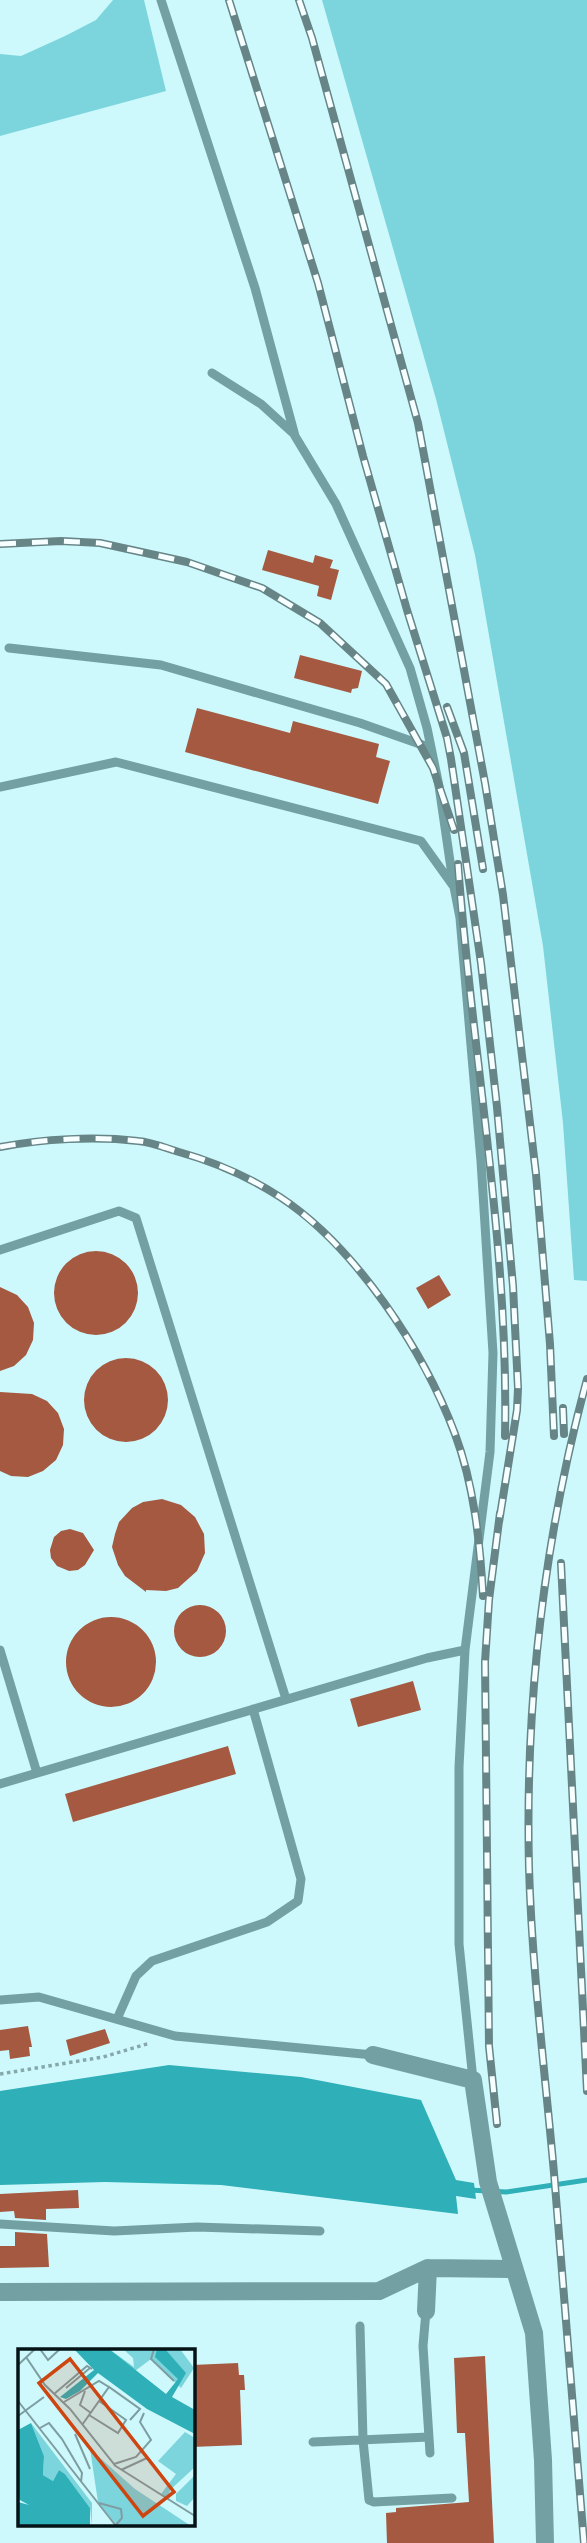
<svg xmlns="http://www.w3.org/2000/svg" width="587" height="2543" viewBox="0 0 587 2543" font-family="'Libre Baskerville',serif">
  <rect width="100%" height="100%" fill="#cdf9fc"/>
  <path fill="#7cd5dc" d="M113 0H144L166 91 0 136V54L21 56 65 36 96 20Z
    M322 0H587V1281L574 1280 563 1123 543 946 475 555 436 399Z"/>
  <path fill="#2fafb8" d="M169 2065 301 2077 421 2100 456 2180 474 2183 476 2199 456 2196 458 2214 221 2185 105 2182 0 2185V2091Z"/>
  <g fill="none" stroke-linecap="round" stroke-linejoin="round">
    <path stroke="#2fafb8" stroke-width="5" d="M469 2190 506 2192 587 2180"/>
  </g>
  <path fill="#a55941" d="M268 550 313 563 315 555 333 560 330 568 339 570 331 600 317 596 319 586 262 570Z
    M300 655 362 671 358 688 352 689 351 693 294 678Z
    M197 708 290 733 293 721 379 744 376 757 390 761 378 804 185 752Z
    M54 1293a42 42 0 1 1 84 0a42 42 0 1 1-84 0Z
    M439 1275 451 1295 428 1309 416 1288Z
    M0 1287 17 1295 28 1307 34 1323 33 1340 26 1355 14 1366 0 1371Z
    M84 1400a42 42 0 1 1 84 0a42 42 0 1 1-84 0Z
    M0 1392 32 1394 47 1401 58 1413 64 1429 63 1445 56 1460 43 1471 28 1477 11 1476 0 1471Z
    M162 1499 181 1505 195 1517 204 1534 205 1553 197 1571 178 1588 166 1591 146 1590V1592L125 1576 118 1565 112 1547 115 1534 119 1522 132 1508 143 1502Z
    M70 1529 83 1533 94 1550 85 1565 78 1570 69 1571 57 1566 51 1558 50 1550 54 1537 61 1531Z
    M174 1631a26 26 0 1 1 52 0a26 26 0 1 1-52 0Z
    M66 1662a45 45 0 1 1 90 0a45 45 0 1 1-90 0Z
    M413 1681 421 1710 358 1727 350 1699Z
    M228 1746 236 1774 73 1822 65 1794Z
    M28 2026 32 2047H29L30 2056 10 2059 9 2050 0 2051V2030Z
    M105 2029 110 2043 70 2056 66 2040Z
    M78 2190 79 2208 46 2209V2220L15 2218 14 2211 0 2212V2194Z
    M15 2232 47 2234 49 2267 0 2268V2246H15Z
    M485 2356 494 2543H387L386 2513 396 2512V2508L469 2502 465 2433H457L454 2358Z
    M238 2363 239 2375H244L245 2390H240L242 2445 192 2447V2365Z"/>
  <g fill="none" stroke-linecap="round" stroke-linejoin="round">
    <path stroke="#86a8ab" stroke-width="3.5" stroke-dasharray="3.5 3.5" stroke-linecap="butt" d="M0 2074 103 2057 150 2043"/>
    <path stroke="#73a0a3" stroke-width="9" d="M161 0 255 288 295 436 336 504 410 668 427 728 439 786 453 882
      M212 373 261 404 294 434
      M9 648 161 665 360 723 431 748
      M0 787 116 762 421 841 454 887 460 918 481 1161 493 1353 490 1452 465 1650 459 1767V1944L473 2080
      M0 1250 119 1211 136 1218 286 1699
      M0 1650 37 1773
      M0 1784 427 1658 465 1650
      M0 2000 39 1997 175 2036 373 2055
      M117 2019 136 1976 152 1961 267 1922 298 1901 301 1879 253 1709
      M0 2224 114 2231 197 2227 320 2231
      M426 2311 423 2346 430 2453
      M360 2326 363 2440 369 2500 374 2502 452 2498
      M313 2442 429 2437"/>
    <path stroke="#73a0a3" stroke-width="18" d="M373 2055 473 2080 488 2182 534 2333 543 2460 545 2543
      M0 2292 379 2291 428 2268 514 2269
      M426 2311 428 2268"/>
    <g stroke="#678587" stroke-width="8">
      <path id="rail" d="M229 0 318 283 363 456 407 610 447 738 451 759 481 963 497 1107 513 1286 518 1388 517 1410 499 1522
        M299 0 312 38 418 423 485 783 503 895 536 1174 550 1344 554 1436
        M0 544 61 541 100 543 187 562 262 588 320 623 386 684 433 768 454 830
        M447 707 464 753 483 869
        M458 864C472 1055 509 1244 505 1436
        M0 1147C43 1139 94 1136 138 1141 151 1142 166 1148 179 1152 215 1162 249 1177 280 1197 356 1247 424 1351 455 1434 474 1485 480 1542 483 1596
        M563 1408 564 1434
        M561 1563 587 2091
        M497 2124 489 2046 485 1662 489 1600 500 1513
        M584 2543C574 2420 564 2296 554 2173 545 2072 532 1970 529 1868 525 1703 544 1538 587 1379"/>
    </g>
    <use href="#rail" stroke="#f6feff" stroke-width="5" stroke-dasharray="16" stroke-linecap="butt"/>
  </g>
  <g transform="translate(18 2349)">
    <rect width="177" height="177" fill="#cdf9fc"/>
    <path d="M91 0 116 18 115 9 105 0H162L176 19 163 39 133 10 117 22ZM13 74 74 154V177L72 159 47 125 41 121 35 132 25 126 26 107ZM167 83 177 89V118L152 141 150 150 143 145 158 125 140 112ZM72 100 117 140 173 177H99L80 153ZM177 126V148L169 157 158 152V145Z" fill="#7cd5dc"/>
    <path d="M56 0H91L148 45 160 30 137 8 139 0H147L168 24 154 48 177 61V85L129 60 80 24 62 42 48 50 42 48 76 21ZM13 74 26 107 25 126 35 132 41 121 47 125 72 159V177H0V153L11 156 0 150V81Z" fill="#2fafb8"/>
    <path fill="none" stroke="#7d9da0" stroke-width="2" d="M22 0 30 11 42 0M136 0 133 10 156 32M8 8 27 36 52 60 96 115 118 108 133 91 122 73 126 64M0 16 17 0M48 39 72 19M67 42 62 56 73 64M36 45 69 17 74 20M0 52 98 177M46 53 81 32 91 38M71 66 100 84 108 71 81 52M0 67 26 48M64 76 91 38 122 60 112 71M22 79 31 74 44 90 64 124 63 133M57 85 72 120M96 116 177 167M103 121 129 109M81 154 103 160 104 169 97 177"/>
    <path fill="#cd4611" fill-opacity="0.15" stroke="#cd4611" stroke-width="3.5" d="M52 10 156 143 125 167 21 34Z"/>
    <rect width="177" height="177" fill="none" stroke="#041315" stroke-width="3.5"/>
  </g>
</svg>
